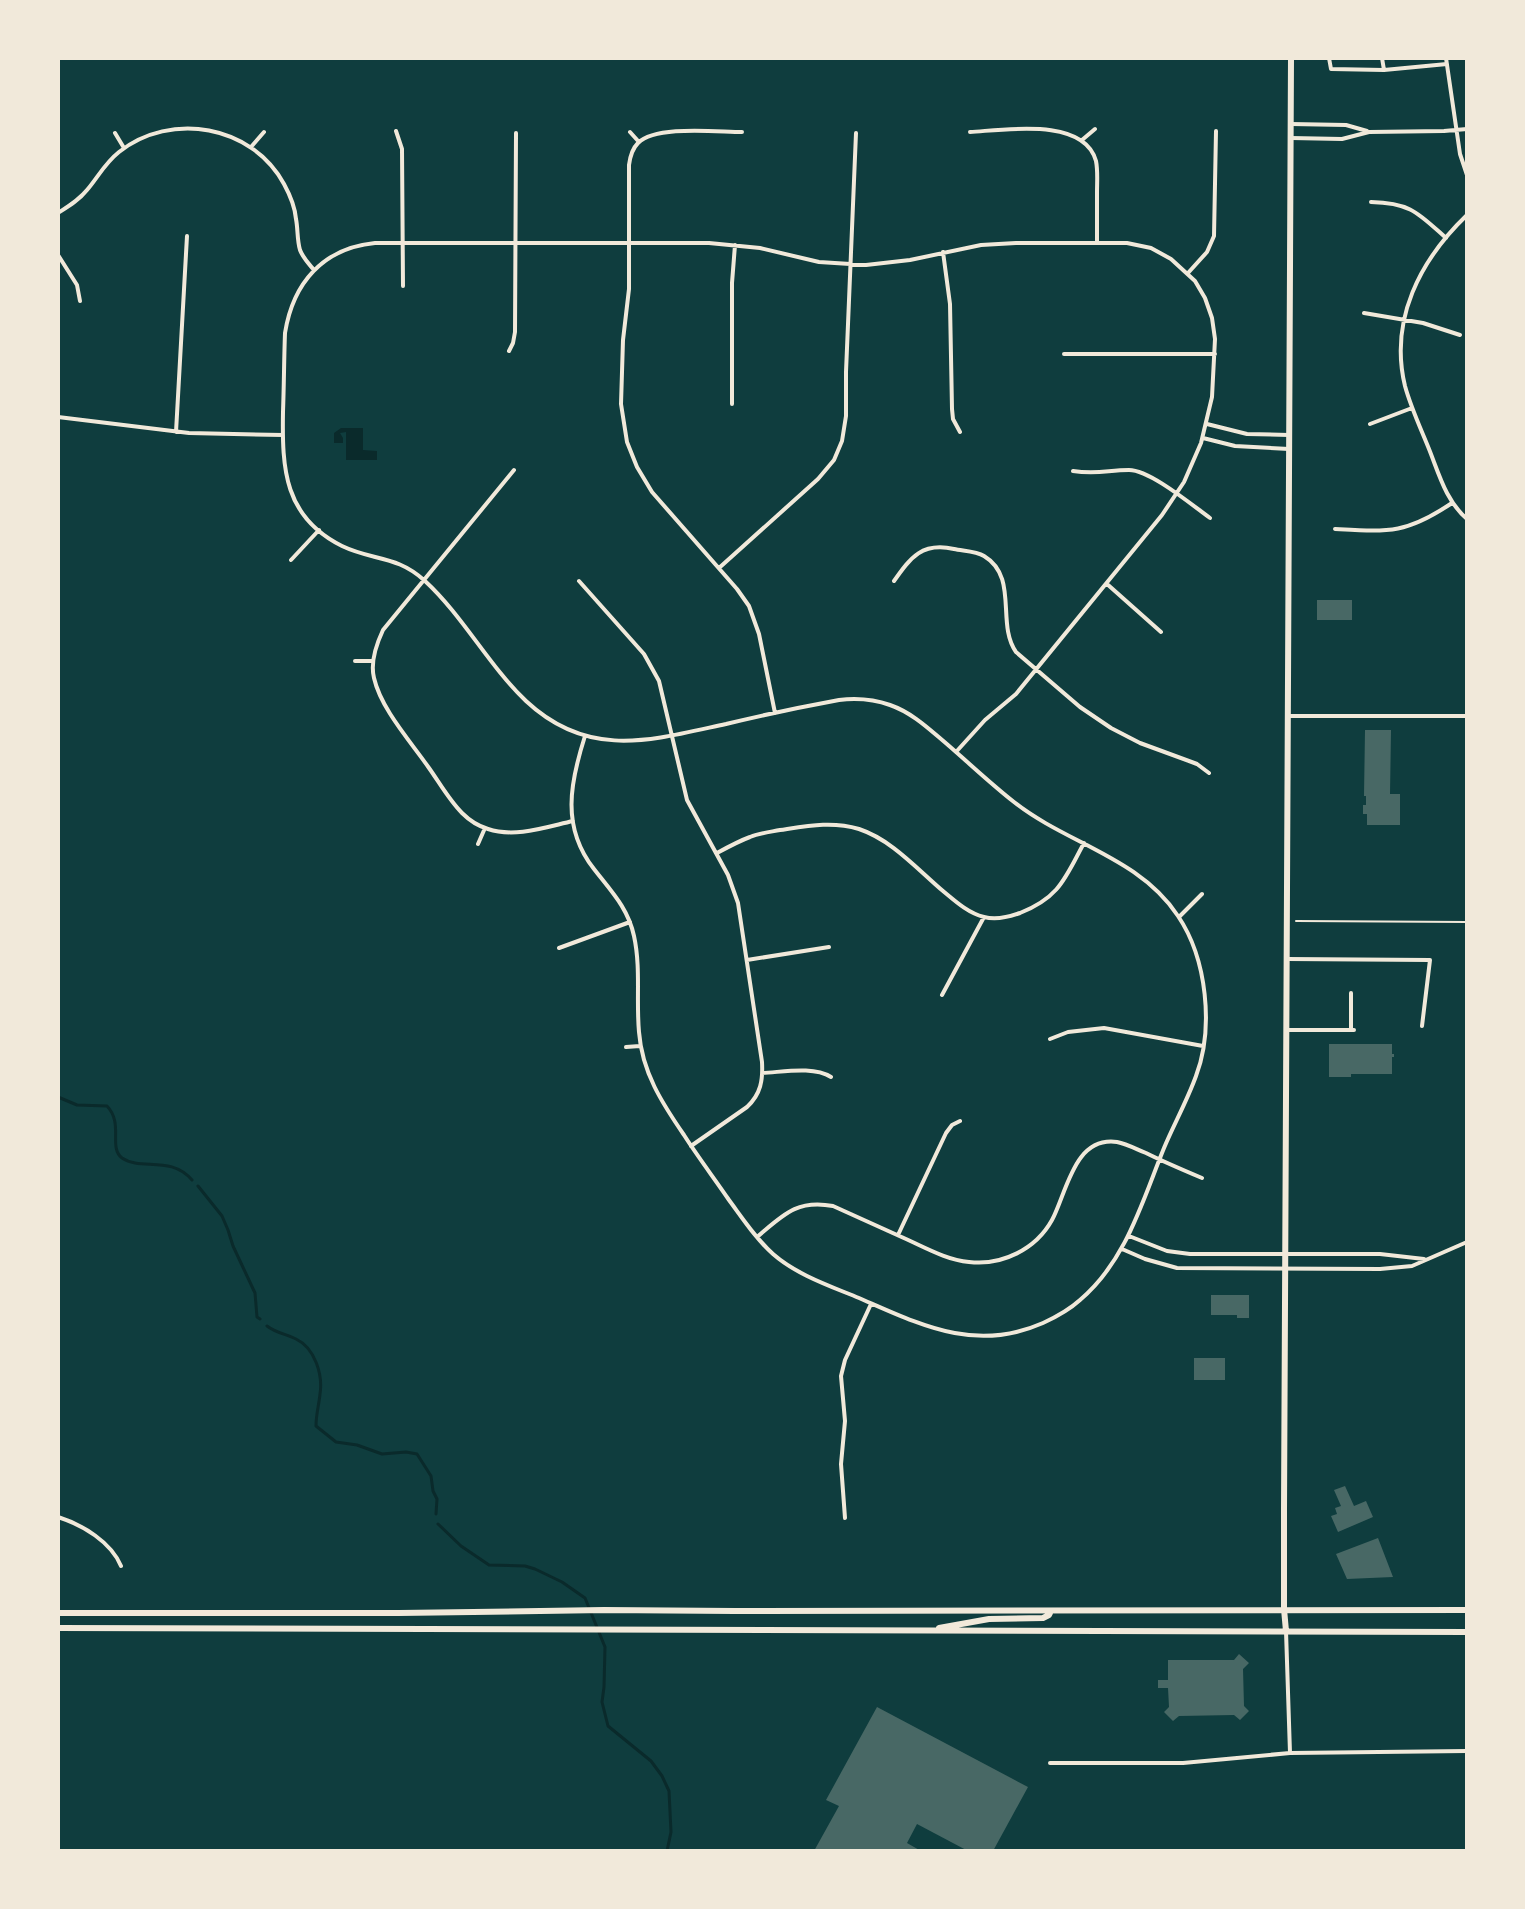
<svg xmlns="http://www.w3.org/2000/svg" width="1525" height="1909" viewBox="0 0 1525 1909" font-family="Overpass,sans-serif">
  <rect width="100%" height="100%" fill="#0f3d3e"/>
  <path fill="#0a2a2b" d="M341 428H363V450L377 451V460H346V432L340 433 343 438V443H334V433Z"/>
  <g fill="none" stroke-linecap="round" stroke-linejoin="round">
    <path stroke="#0a2a2b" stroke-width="3" d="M58 1097 77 1105 107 1106C124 1124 108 1147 122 1158 141 1171 171 1155 192 1180
      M198 1186 222 1216 228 1230 233 1246 255 1293 257 1317 260 1319
      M267 1326C276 1333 286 1334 296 1339 315 1348 323 1375 320 1394 319 1405 316 1414 316 1426L336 1442 357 1445 382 1454 406 1452 417 1454 431 1476 433 1491 437 1499 436 1514
      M438 1524 461 1546 489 1565 525 1566 535 1569 562 1582 585 1598 605 1647 604 1687 602 1702 608 1726 651 1761 662 1776 669 1791 671 1832 667 1851"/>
  </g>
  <path fill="#486865" d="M1317 600H1352V620H1317Z
    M1365 730H1391L1390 794H1400V825H1367V814H1363V805H1366V796H1364Z
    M1329 1044H1392V1054H1394V1057H1392V1074H1351V1077H1329Z
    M1211 1295H1249V1318H1237V1315H1211Z
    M1194 1358H1225V1380H1194Z
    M1345 1486 1354 1506 1366 1501 1373 1517 1338 1532 1331 1516 1337 1514 1335 1508 1341 1506 1334 1490Z
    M1378 1538 1393 1577 1347 1579 1336 1554Z
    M1239 1654 1249 1663 1243 1669 1244 1706 1249 1711 1240 1720 1234 1715 1179 1716 1173 1721 1164 1712 1169 1707 1168 1688H1158V1680H1168V1660H1234Z
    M877 1707 1028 1787 993 1851H968L917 1824 907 1843 921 1851H814L839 1806 826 1800Z"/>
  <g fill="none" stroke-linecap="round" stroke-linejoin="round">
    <path stroke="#f1e9da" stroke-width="2" d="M1296 921 1467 922"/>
    <path stroke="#f1e9da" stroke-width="4" d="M1329 58 1331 69 1384 70
      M1382 58 1384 70 1447 64
      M1446 58 1460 154 1467 175
      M1291 124 1346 125 1367 131
      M396 131 402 149 403 286
      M630 132 639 142
      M742 132C717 132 656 125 638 143 632 149 630 157 629 165V289L623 340 621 404 627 442 637 467 652 492 737 589 749 606 759 634 775 713
      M970 132C1005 130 1084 117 1096 161 1098 171 1097 182 1097 192 1097 209 1097 226 1097 243
      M115 133 124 148
      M1291 138 1342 139 1369 132 1444 131 1467 129
      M1082 140 1095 129
      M251 147 264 132
      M1371 202C1411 203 1418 213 1446 238
      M58 213C69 206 79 200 87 190 98 177 105 163 119 152 171 111 252 125 284 184 290 195 295 207 296 219 298 229 297 240 300 250 303 258 309 264 314 270
      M1467 215C1420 260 1389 320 1405 386 1411 408 1421 429 1429 449 1439 474 1446 501 1467 519
      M943 252 950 304 952 409 953 419 960 432
      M58 255 77 285 80 301
      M1188 273 1207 252 1214 236 1216 131
      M1364 313 1423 323 1460 335
      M509 351 513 343 515 332 516 133
      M1064 354H1215
      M732 404V283L735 245
      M58 417 189 433 283 435
      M1207 424 1247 434 1289 435
      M1370 424 1412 408
      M176 432 187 236
      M1203 438 1235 446 1289 449
      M514 470 383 630C376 645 370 662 374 678 381 709 411 742 429 768 439 782 449 800 462 813 469 820 478 826 488 829 515 838 546 827 573 821
      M1073 471C1097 475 1108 470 1129 470 1150 470 1192 505 1210 518
      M1335 529C1389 532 1406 534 1452 503
      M291 560 319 530
      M719 568 818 479 834 460 842 441 846 416V372L856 133
      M579 581 644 654 659 681 687 800 728 875 738 903 762 1062C763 1080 761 1094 747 1107L691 1146
      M894 581C911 557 922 542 954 549 963 551 976 551 984 556 1019 577 996 624 1016 652L1080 707 1111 728 1140 743 1197 764 1209 773
      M1107 584 1161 632
      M355 661H372
      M1288 716H1467
      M585 736C570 783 561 827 594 869 611 891 628 908 634 936 641 968 636 1000 639 1032 642 1072 662 1103 684 1135 698 1157 714 1178 729 1200 743 1219 756 1239 773 1254 797 1275 830 1286 859 1298 921 1325 975 1353 1043 1323 1056 1317 1069 1310 1080 1300 1126 1261 1142 1202 1164 1148 1174 1124 1187 1101 1196 1076 1214 1028 1207 959 1178 916 1139 857 1067 844 1014 802 991 784 970 764 948 745 930 730 913 713 890 705 873 699 856 698 839 700 801 707 763 715 726 724 652 740 589 760 526 701 489 666 463 616 425 581 397 555 373 561 342 546 284 517 282 469 283 412 284 385 284 359 285 333 293 283 323 248 375 243H709L760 248 819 262 866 265 910 260 981 245 1016 243H1127L1151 248 1171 259 1195 281 1205 298 1212 318 1215 339 1212 397 1201 443 1184 482 1162 515 1016 694 985 720 956 752
      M478 844 485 828
      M717 853C728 847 739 841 750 837 760 833 770 832 780 830 807 826 832 821 859 829 892 840 917 869 943 891 955 901 968 913 984 917 995 920 1009 917 1020 913 1060 897 1065 878 1084 843
      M1179 917 1202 894
      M559 948 630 922
      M1287 959 1430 960 1422 1026
      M747 960 829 947
      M1351 993V1030
      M942 995 984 917
      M1286 1030H1354
      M1050 1039 1068 1032 1104 1028 1203 1046
      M626 1047 640 1046
      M762 1073C784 1072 813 1066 831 1077
      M898 1235 946 1133 952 1125 960 1121
      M1129 1236 1167 1251 1190 1254H1380L1424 1259
      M757 1237C783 1215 797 1199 833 1206 857 1217 882 1228 906 1239 926 1248 947 1260 969 1262 1002 1266 1036 1249 1052 1220 1067 1192 1074 1136 1117 1142 1127 1144 1136 1149 1146 1153 1164 1162 1183 1170 1202 1178
      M1122 1249 1145 1259 1177 1268 1380 1269 1412 1266 1467 1242
      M58 1517C83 1525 111 1542 121 1566
      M845 1518 841 1464 845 1421 841 1376 845 1360 871 1304
      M1286 1631 1290 1753
      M1050 1763H1183L1290 1753 1467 1751"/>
    <path stroke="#f1e9da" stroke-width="6" d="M58 1613H399L604 1610 735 1611 1467 1610
      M58 1628 1467 1632
      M939 1628 989 1619 1043 1618 1049 1615 1051 1611
      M1286 1631 1284 1609V1511L1291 58"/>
  </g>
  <rect width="1525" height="1909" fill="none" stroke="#f1e9da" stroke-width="120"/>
</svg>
